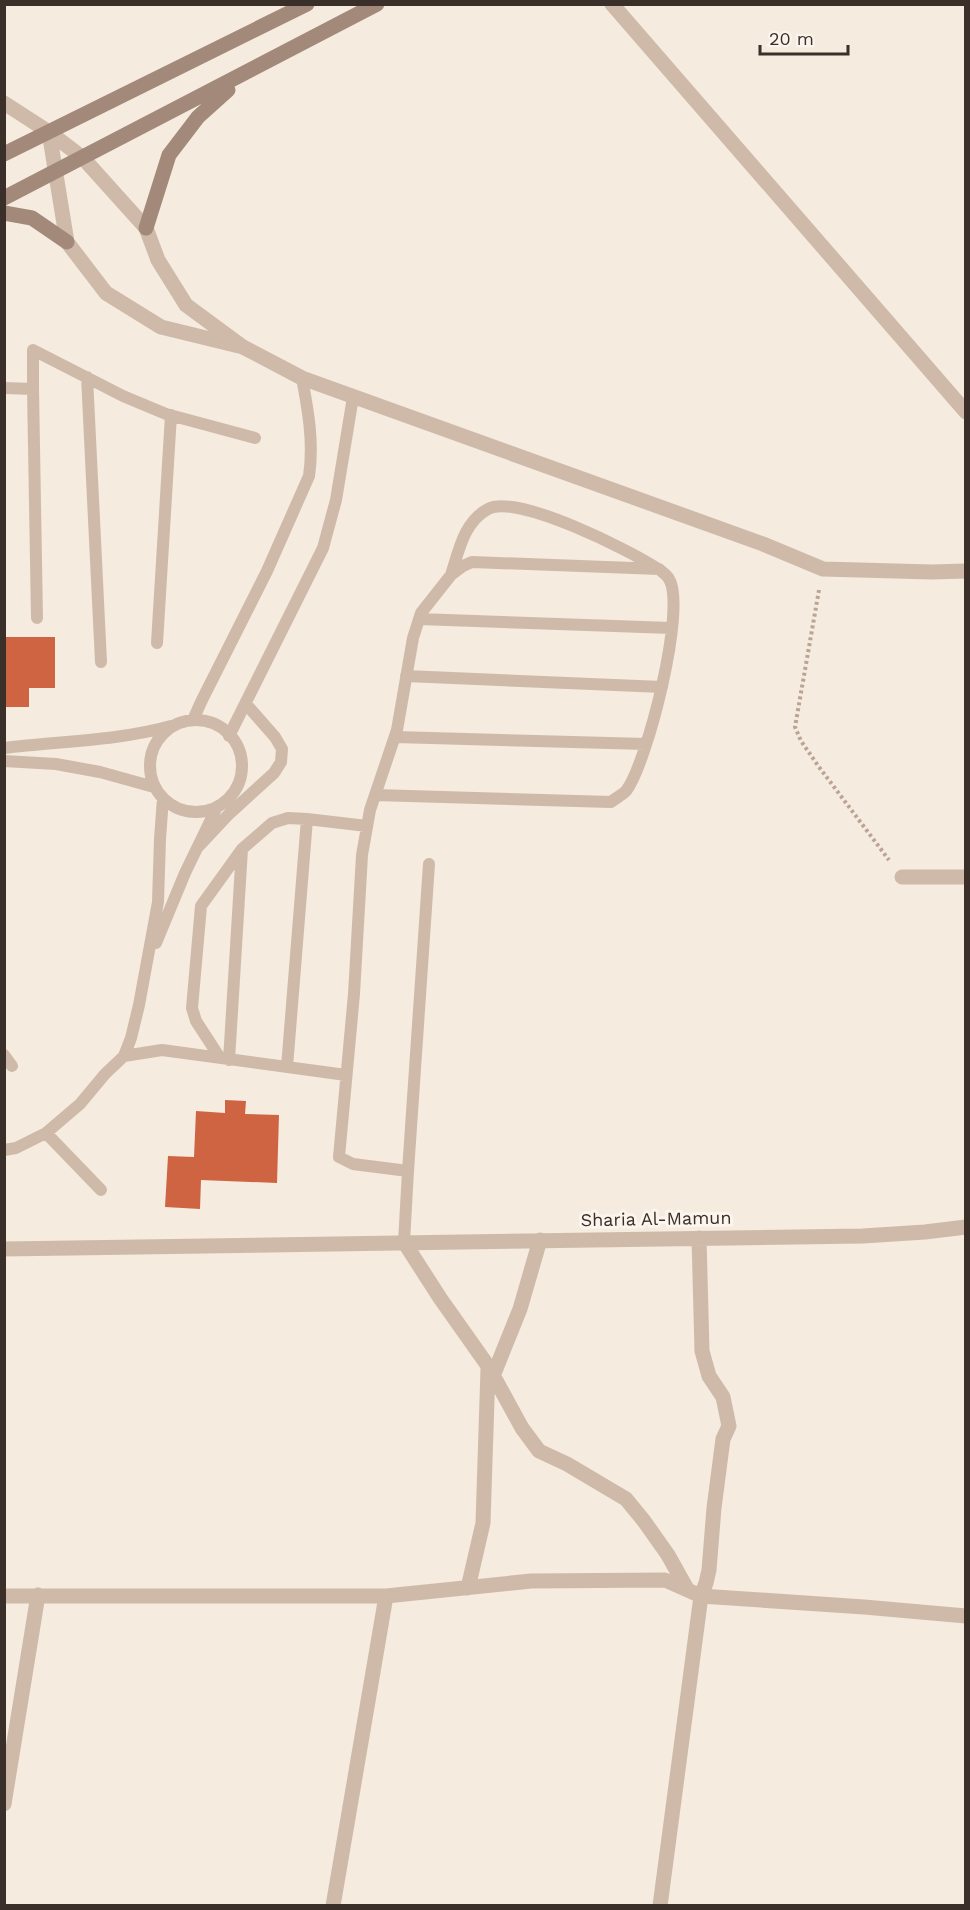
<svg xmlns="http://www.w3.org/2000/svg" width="970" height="1910" font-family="'Work Sans',sans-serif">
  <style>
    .building { fill: #cf6443 }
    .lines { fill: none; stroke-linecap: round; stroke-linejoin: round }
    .path { stroke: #bba493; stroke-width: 4; stroke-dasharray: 3 3; stroke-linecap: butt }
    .service { stroke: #cfbaaa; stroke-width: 12 }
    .minor { stroke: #cfbaaa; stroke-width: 15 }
    .secondary { stroke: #a3897a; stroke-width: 15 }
    .labels { text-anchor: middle; stroke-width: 6; stroke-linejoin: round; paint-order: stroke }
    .street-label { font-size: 18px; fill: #3b2f2a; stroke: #fcf5ed }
  </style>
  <rect width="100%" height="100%" fill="#f5ebdf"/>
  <path class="building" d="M4,637H55V688H29V707H4Z
    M225,1100L246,1101L245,1114L279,1115L277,1183L201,1180L200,1209L165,1207L168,1156L194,1157L196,1111L225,1113Z"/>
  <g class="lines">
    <path class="path" d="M819,590L795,727L801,741L819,767L889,860"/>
    <path class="service" d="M87,377L101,662
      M4,388L33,389V350L123,396L166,414L255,438
      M33,389L37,618
      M451,575C459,550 464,522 488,509C517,493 631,551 658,569
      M419,619L671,628
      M157,643L171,415
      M406,676L662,687
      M193,720L201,702L267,571L309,476C314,443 308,410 302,378
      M150 766a46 46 0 1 1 92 0a46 46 0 1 1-92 0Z
      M229,736L323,548L336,500L353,397
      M395,737L646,744
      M4,748C60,741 117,741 171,726
      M4,761L56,764L100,772L154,787
      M375,795L611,802C616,798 622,795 626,791C647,764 687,607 669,579C667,575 662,572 659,569L472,562L463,566L451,575L421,613L413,638L397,730L370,810L362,855L354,994L339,1157L353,1164L408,1171L404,1242
      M199,846L229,814L274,773L281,762L282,749L275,737L246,704
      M156,943L185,873L217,807
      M4,1055L12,1066
      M124,1056L162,1050L346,1075
      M220,1058L196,1021L192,1008L201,906L242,849L272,823L288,818L307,819L367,826
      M229,1060L242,849
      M287,1067L307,819
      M46,1133L101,1190
      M4,1150L16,1148L46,1133L80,1104L105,1074L124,1056L131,1038L139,1005L158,902L160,839L163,798
      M408,1171L429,864"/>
    <path class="minor" d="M612,4L966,412
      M4,103L49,132
      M243,347L161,327L106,293L67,242L49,132L83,158L146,228L158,260L186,305L243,347L302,378L763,544L823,569L932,572L966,571
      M902,877H966
      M404,1242L440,1298L488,1366L522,1428L539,1451L567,1464L626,1499L644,1521L668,1555L687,1589
      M4,1249L863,1236L925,1232L966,1227
      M493,1376L520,1309L540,1240
      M468,1588L483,1523L488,1369
      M4,1596H386L531,1581L665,1580L701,1596L864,1607L966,1616
      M4,1804L38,1595
      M333,1906L386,1596
      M660,1906L701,1596L706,1583L709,1570L714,1508L723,1439L729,1426L723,1397L709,1376L702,1351L699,1238"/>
    <path class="secondary" d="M4,154L307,4
      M4,198L377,4
      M4,213L32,218L67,242
      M146,228L169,155L198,117L228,90"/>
  </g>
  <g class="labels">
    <g class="street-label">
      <text transform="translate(656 1219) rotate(-1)" y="6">Sharia Al-Mamun</text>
    </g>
  </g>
  <rect width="970" height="1910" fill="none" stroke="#3b2f2a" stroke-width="12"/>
  <path d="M760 45v9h88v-9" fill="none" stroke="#3b2f2a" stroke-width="3"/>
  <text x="769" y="45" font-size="18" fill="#3b2f2a" stroke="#fcf5ed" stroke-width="4.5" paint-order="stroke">20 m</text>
</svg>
